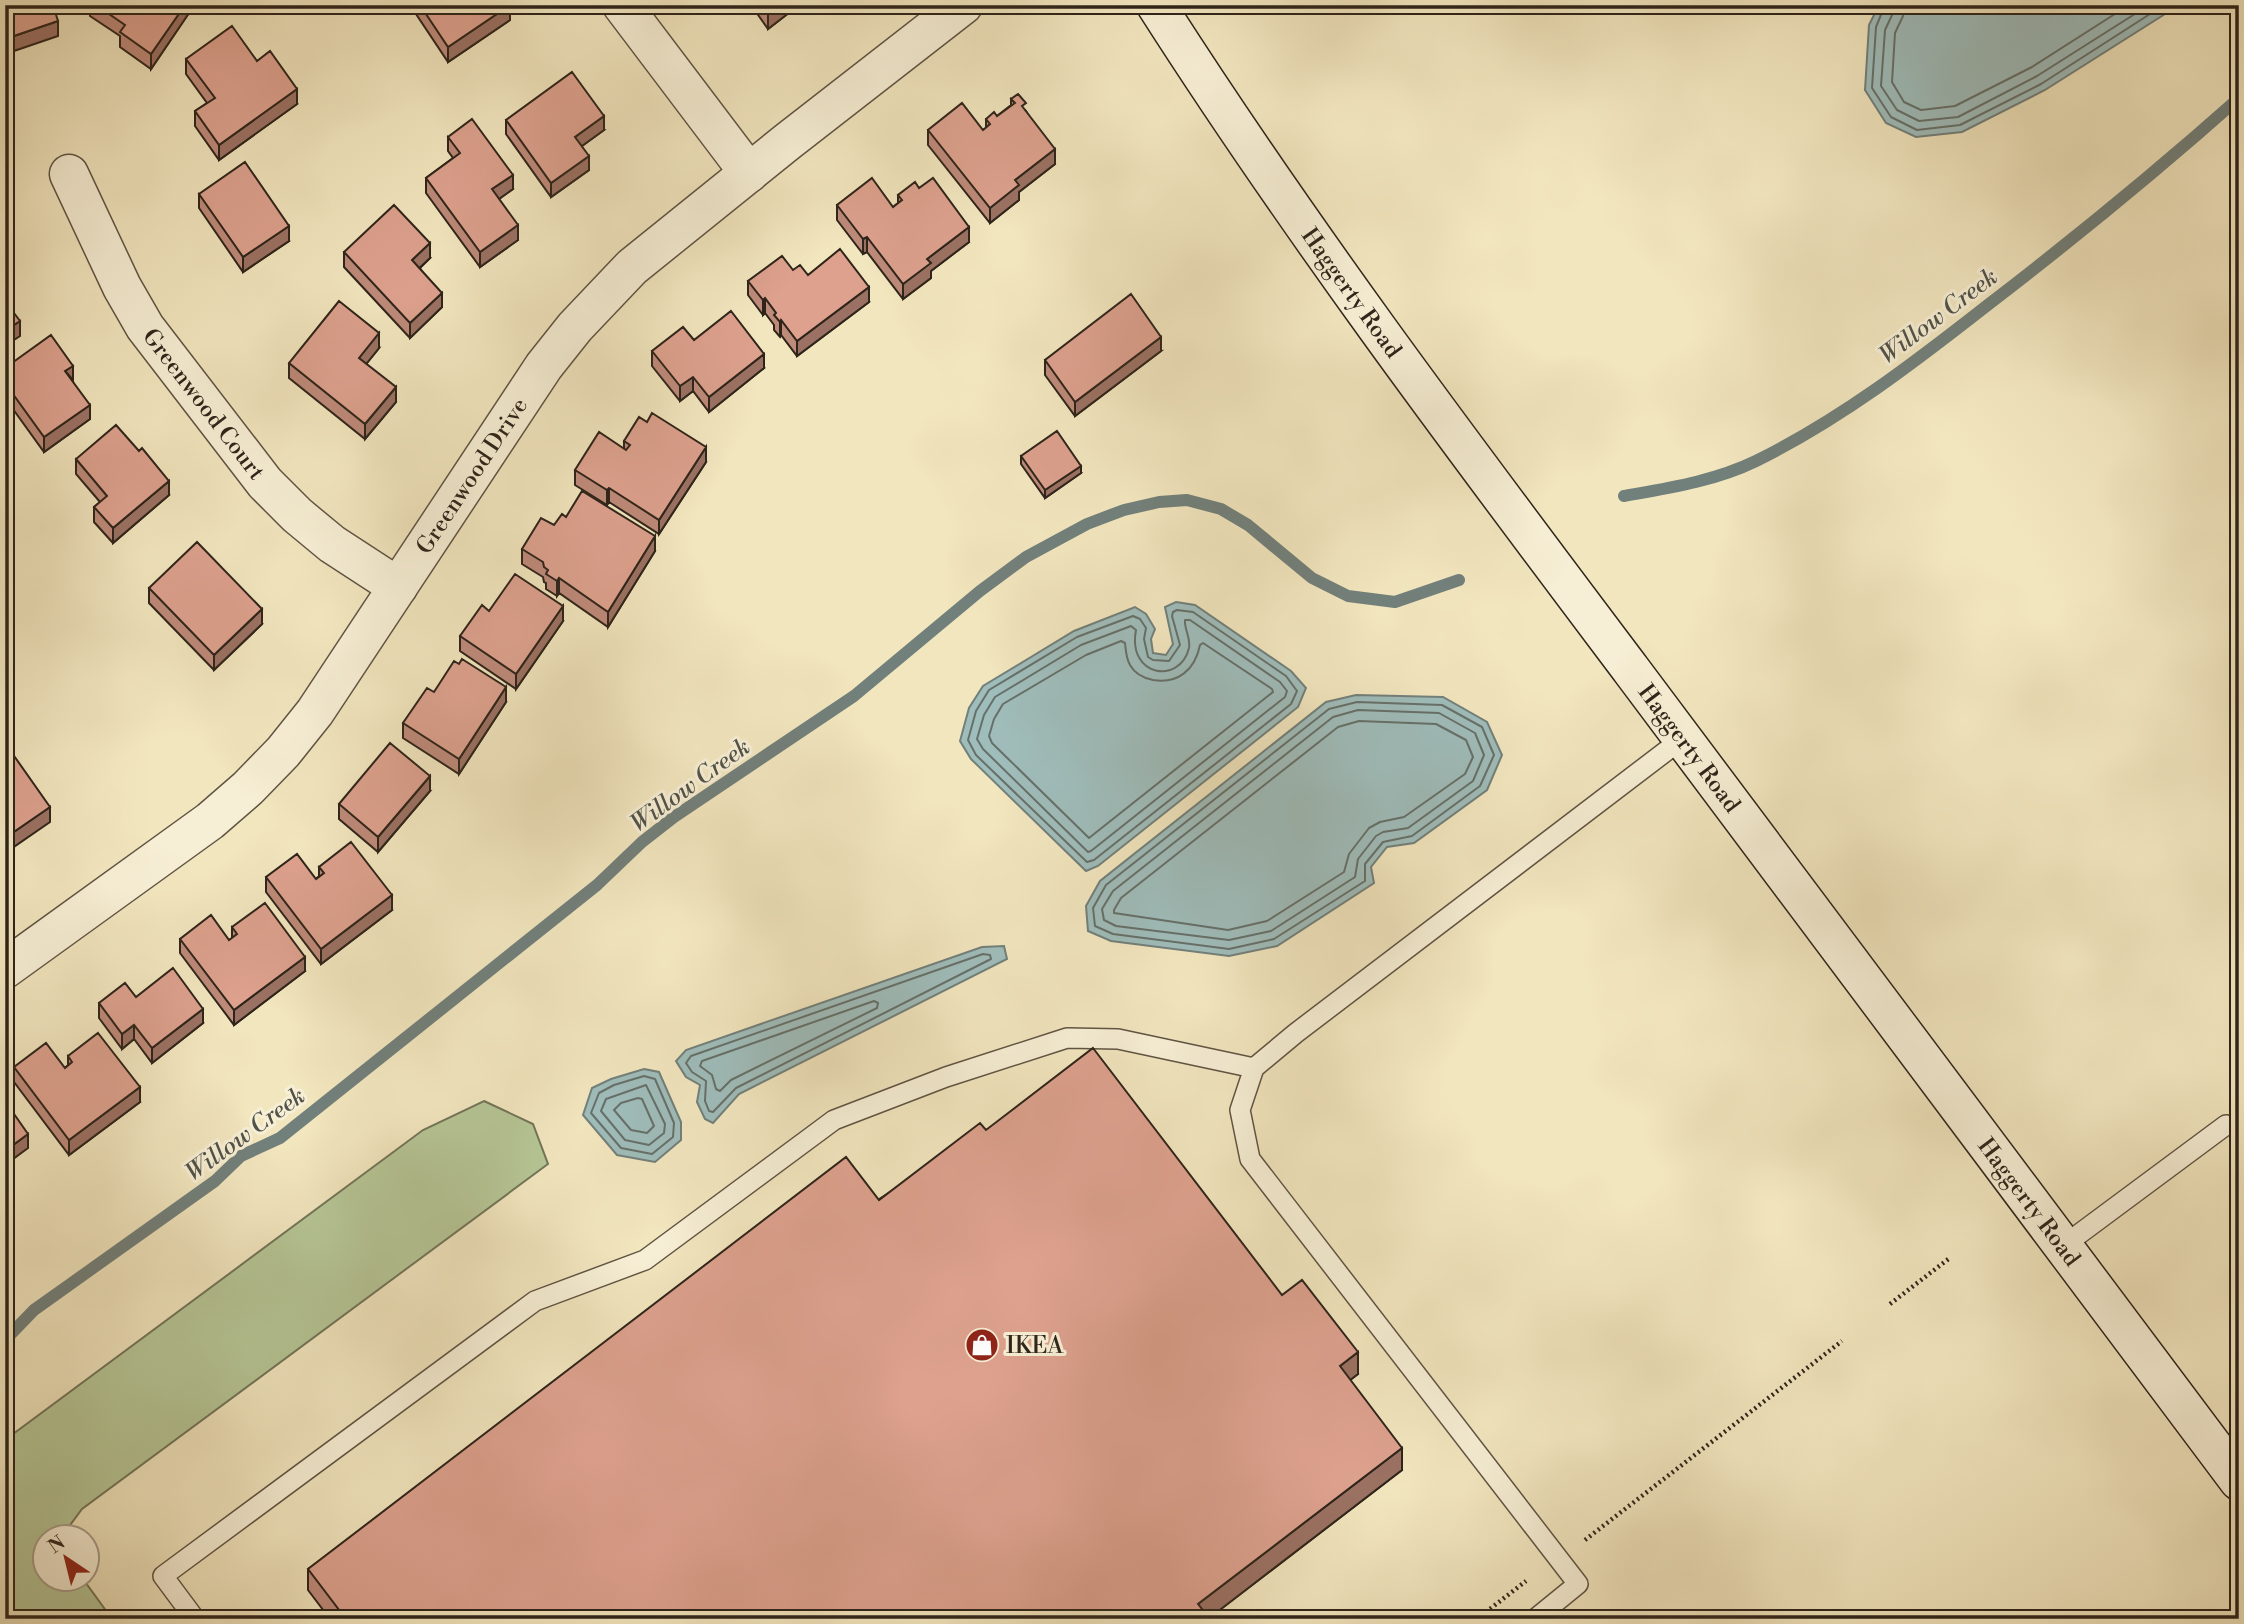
<svg xmlns="http://www.w3.org/2000/svg" width="2244" height="1624" font-family="'Libre Bodoni',serif">
  <style>
    .green { fill: #b6c696; stroke: #727558; stroke-width: 2 }
    .water { fill: #9fbdbb; stroke: #72807b; stroke-width: 2 }
    .lines { fill: none; stroke-linecap: round; stroke-linejoin: round }
    .shore { stroke: #66706a; stroke-width: 2 }
    .stream { stroke: #72807b; stroke-width: 12 }
    .lane-casing { stroke: #5f5443; stroke-width: 22 }
    .street-casing { stroke: #5f5443; stroke-width: 41 }
    .secondary-casing { stroke: #2e241a; stroke-width: 41 }
    .path { stroke: #2e241a; stroke-width: 4.5; stroke-dasharray: 2 3.5; stroke-linecap: butt }
    .lane { stroke: #f7efd5; stroke-width: 19 }
    .street { stroke: #f7efd5; stroke-width: 38 }
    .secondary { stroke: #f7efd5; stroke-width: 38 }
    .wall { fill: #be8a7a; stroke: #2e241a; stroke-width: 2 }
    .shaded-wall { fill: #9b7163; stroke: #2e241a; stroke-width: 2 }
    .building { fill: #dda18e; stroke: #2e241a; stroke-width: 2 }
    .labels { text-anchor: middle; stroke-width: 6; stroke-linejoin: round; paint-order: stroke }
    .street-label { font-size: 23px; fill: #2e241a; stroke: #f7efd5 }
    .poi-label { font-size: 23px; fill: #2e241a; stroke: #f7efd5; text-anchor: start }
    .water-label { font-size: 24px; font-style: italic; fill: #50524a; stroke: #f7efd5 }
  </style>
  <rect width="100%" height="100%" fill="#f2e6bf"/>
  <filter id="stains"><feTurbulence type="fractalNoise" baseFrequency=".00286" numOctaves="4"/><feColorMatrix values="0 0 0 0 .2 0 0 0 0 .09 0 0 0 0 .02 0 0 0 .5 -.17"/></filter>
  <radialGradient id="worn" r=".72"><stop offset=".6" stop-color="#630" stop-opacity="0"/><stop offset="1" stop-color="#630" stop-opacity=".3"/></radialGradient>
  <path class="green" d="M484,1101L533,1124L548,1164L82,1509L62,1536H46V1578L83,1579L112,1619H5V1440L423,1130Z"/>
  <path class="water" d="M1879,5H2175L2165,14L2045,90L1962,132L1916,137L1886,123L1865,90L1869,25Z
    M1176,602L1195,605L1291,671L1306,688L1298,707L1098,866L1086,871L971,759L960,741L969,708L983,686L1074,631L1135,607L1146,614L1155,629L1151,639L1153,653L1166,655L1173,644L1165,607Z
    M1356,695L1443,697L1487,722L1502,755L1487,790L1414,843L1387,847L1371,867L1374,883L1277,946L1229,956L1111,941L1088,931L1086,906L1100,881L1326,702Z
    M1004,946L1007,959L739,1094L713,1123L705,1119L697,1102L700,1085L686,1077L676,1061L686,1050L982,947Z
    M644,1069L659,1072L681,1122V1140L655,1162L617,1155L583,1115L592,1088L611,1079Z"/>
  <g class="lines">
    <path class="shore" d="M1885,5L1876,27L1872,88L1891,117L1917,130L1960,125L2041,84L2164,5
      M1894,5L1893,13L1885,30L1881,86L1897,110L1919,121L1958,117L2037,76L2149,5
      M1904,5L1903,16L1895,33L1892,82L1904,102L1921,110L1955,106L2032,67L2129,5
      M1177,610L1193,612L1286,676L1297,691L1291,704L1094,860L1087,862L976,755L968,740L976,711L989,690L1077,637L1133,616L1140,619L1146,628L1144,639L1148,657L1153,660L1169,661L1180,645L1172,616L1173,612Z
      M1185,620H1190L1280,682L1287,691L1285,697L1091,851L1088,852L983,749L977,739L984,715L995,697L1081,645L1131,626L1136,630C1127,677 1180,685 1189,648C1191,638 1184,629 1185,620Z
      M1121,641L1125,643C1126,651 1126,658 1130,665C1135,674 1143,678 1153,680C1178,684 1195,670 1200,645L1203,643L1272,689L1273,692L1089,838L992,743L989,736L994,719L1003,704L1086,655Z
      M1357,702L1442,705L1482,727L1494,755L1480,786L1412,836L1383,842L1365,864V881L1274,939L1229,949L1113,934L1095,926L1093,908L1106,885L1329,709Z
      M1358,710L1439,713L1475,733L1484,755L1473,781L1408,828L1383,832L1376,836L1358,859L1355,877L1271,931L1229,940L1116,926L1104,920L1102,909L1113,891L1333,717Z
      M1359,721L1436,724L1466,740L1473,757L1465,774L1404,817L1380,822L1369,828L1349,854L1344,872L1267,921L1228,930L1114,913V910L1121,898L1338,727Z
      M983,954L990,955L991,959L736,1088L713,1112L709,1111L705,1101L706,1081L692,1072L686,1063L691,1056Z
      M874,1001L878,1003L877,1008L731,1080L720,1091L716,1089L712,1075L700,1066L702,1061Z
      M644,1076L655,1079L674,1123L673,1137L652,1154L621,1148L591,1113L599,1093L614,1085Z
      M646,1085L665,1124L664,1133L649,1145L625,1140L601,1111L606,1099Z
      M638,1098L642,1099L654,1126L647,1133L631,1130L614,1110L621,1103Z"/>
    <path class="stream" d="M1624,496C1669,488 1715,481 1756,461C1841,419 1915,362 1989,304C2075,238 2158,170 2239,98
      M5,1340L34,1310L215,1181L241,1156L280,1138L597,885L642,842L674,817L854,696L980,591L1026,557L1087,524L1124,510L1159,502L1187,500L1221,509L1248,525L1312,578L1348,596L1395,602L1459,580"/>
    <defs>
      <path id="lane" d="M2063,1246L2226,1125
        M195,1619L163,1576L535,1301L645,1260L834,1120L946,1077L1067,1038L1118,1039L1254,1068
        M1535,1619L1578,1584L1250,1159L1240,1110L1254,1068L1296,1033L1682,739"/>
      <g id="street">
        <path d="M622,5L749,173"/>
        <path id="s1" d="M69,174L122,287L145,327L265,483L297,515L332,544L398,587"/>
        <path id="s2" d="M5,969L210,821L248,788L283,752L315,712L544,366L575,327L632,267L787,142L963,5"/>
      </g>
      <g id="secondary">
        <path id="s3" d="M1156,5C1303,235 1468,453 1632,671C1834,941 2036,1211 2239,1481"/>
      </g>
    </defs>
    <use href="#lane" class="lane-casing"/>
    <use href="#street" class="street-casing"/>
    <use href="#secondary" class="secondary-casing"/>
    <path class="path" d="M1890,1304L1951,1257
      M1585,1540L1842,1341
      M1477,1619L1526,1581"/>
    <use href="#lane" class="lane"/>
    <use href="#street" class="street"/>
    <use href="#secondary" class="secondary"/>
  </g>
  <path class="wall" d="M90,5H189V13L151,69L120,47V36L90,16Z
    M410,5H510V20L448,62Z
    M751,5H799L768,29Z
    M186,59L297,104L219,160L195,126V111L207,103L186,74Z
    M1011,99L1026,111L1055,164L1019,192V200L990,223L928,145V130H983L986,128V119L997,116L1011,105Z
    M506,120L604,130L582,146L589,170L551,197L506,134Z
    M448,137L513,189L499,199L518,240L480,267L426,193V178L453,158L448,151Z
    M919,188L969,242L931,271V278L903,299L867,252L863,254L837,220V205L893,207L898,203V195Z
    M199,194L289,241L243,272L199,208Z
    M344,252L430,258L420,268L442,307L410,338L344,267Z
    M793,270L808,275L869,302L797,356L781,335L780,337L774,330V325L765,313L763,315L748,295V281Z
    M694,340L764,368L709,412L693,391L680,401L652,366V351Z
    M379,348L366,364L396,402L365,439L289,378V363Z
    M1161,351L1075,416L1045,375V360Z
    M5,368L72,380L90,419L44,452L5,398Z
    M624,441L706,462L659,534L609,502L607,505L575,485V470L624,449Z
    M1021,456L1081,473L1045,498L1021,464Z
    M76,459L169,495L113,543L94,522V507L100,502L76,474Z
    M566,517L655,551L608,627L559,593L557,596L546,589V583L544,582L543,577L522,564V549Z
    M149,588L262,624L214,670L149,603Z
    M489,611L563,621L516,689L460,651V636Z
    M434,692L506,702L459,774L403,738V723Z
    M430,791L378,852L339,819V804Z
    M319,867L392,910L321,964L266,892V877L316,879L319,876Z
    M232,927L305,971L234,1025L180,953V939L229,940L232,938Z
    M136,997L203,1023L152,1063L134,1039L122,1049L99,1018V1003Z
    M68,1056L140,1102L69,1155L14,1082V1067L65,1068L68,1065Z
    M986,1130L1282,1295L1358,1374L1350,1380L1402,1470L1209,1618L1210,1619H330L308,1590V1569Z"/>
  <path class="shaded-wall" d="M185,5H189V13L151,69V54Z
    M510,5V20L448,62V47Z
    M780,5H799L768,29V14Z
    M58,21V36L5,54V39Z
    M297,89V104L219,160V145Z
    M604,116V130L575,151V137Z
    M1055,149V164L1019,192V200L990,223V208L1015,180Z
    M589,156V170L551,197V183Z
    M513,175V189L492,204V189Z
    M518,225V240L480,267V252Z
    M289,226V241L243,272V257Z
    M969,227V242L931,271V278L903,299V284L927,259Z
    M867,237V252L863,254V239Z
    M430,243V258L412,275V260Z
    M869,287V302L797,356V341Z
    M442,293V307L410,338V323Z
    M765,298V313L763,315V300Z
    M781,320V335L780,337V322Z
    M20,321V336L5,346V331Z
    M379,333V348L359,373V358Z
    M1161,337V351L1075,416V402Z
    M764,354V368L709,412V397Z
    M73,366V380L65,371Z
    M693,377V391L680,401V386Z
    M396,387V402L365,439V424Z
    M90,405V419L44,452V437Z
    M706,447V462L659,534V520Z
    M1081,466V473L1045,498V490Z
    M169,481V495L113,543V528Z
    M609,488V502L607,505V490Z
    M655,536V551L608,627V612Z
    M559,578V593L557,596V581Z
    M563,606V621L516,689V674Z
    M262,609V624L214,670V655Z
    M506,687V702L459,774V759Z
    M7,702V716L5,718V703Z
    M430,776V791L378,852V837Z
    M50,807V822L5,853V838Z
    M392,895V910L321,964V949Z
    M305,957V971L234,1025V1010Z
    M203,1009V1023L152,1063V1048Z
    M134,1025V1039L122,1049V1034Z
    M140,1087V1102L69,1155V1140Z
    M28,1134V1148L5,1165V1151Z
    M1358,1352V1374L1340,1388V1366Z
    M1402,1448V1470L1208,1619L1198,1604Z"/>
  <path class="building" d="M5,5H53L58,21L5,39Z
    M96,5H185L151,54L120,32L125,25Z
    M420,5H510L448,47Z
    M762,5H780L768,14Z
    M232,26L257,61L270,51L297,89L219,145L195,111L215,98L186,59Z
    M572,72L604,116L575,137L589,156L551,183L506,120Z
    M1018,94L1026,103L1022,106L1055,149L1015,180L1019,185L990,208L928,130L962,103L983,130L990,124L986,119L994,112L997,116L1015,103L1011,99Z
    M472,119L513,175L492,189L518,225L480,252L426,178L460,153L448,137Z
    M245,162L289,226L243,257L199,194Z
    M872,178L893,207L902,200L898,195L915,182L919,188L933,178L969,227L927,259L931,263L903,284L867,237L863,239L837,205Z
    M394,205L430,243L412,260L442,293L410,323L344,252Z
    M840,249L869,287L797,341L781,320L780,322L774,315L776,313L765,298L763,300L748,281L782,256L793,270L800,265L808,275Z
    M1131,294L1161,337L1075,402L1045,360Z
    M5,301L20,321L5,331Z
    M339,301L379,333L359,358L396,387L365,424L289,363Z
    M731,311L764,354L709,397L693,377L680,386L652,351L683,327L694,340Z
    M51,335L73,366L65,371L90,405L44,437L5,383V368Z
    M652,413L706,447L659,520L609,488L607,490L575,470L599,432L626,450L630,445L624,441L639,417L647,422Z
    M116,425L139,451L142,448L169,481L113,528L94,507L107,496L76,459Z
    M1057,431L1081,466L1045,490L1021,456Z
    M582,491L655,536L608,612L559,578L557,581L546,574L548,570L544,567L543,562L522,549L541,518L554,525L562,514L566,517Z
    M197,542L262,609L214,655L149,588Z
    M515,574L563,606L516,674L460,636L482,605L489,611Z
    M462,659L506,687L459,759L403,723L427,688L434,692L454,661L459,664Z
    M5,743L50,807L5,838Z
    M390,743L430,776L378,837L339,804Z
    M351,842L392,895L321,949L266,877L297,854L316,879L324,873L319,867Z
    M265,903L305,957L234,1010L180,939L211,915L229,940L237,934L232,927Z
    M173,968L203,1009L152,1048L134,1025L122,1034L99,1003L125,983L136,997Z
    M98,1033L140,1087L69,1140L14,1067L46,1043L65,1068L72,1062L68,1056Z
    M1093,1048L1282,1295L1302,1280L1358,1352L1340,1366L1402,1448L1198,1604L1210,1619H346L308,1569L846,1157L879,1200L980,1123L986,1130Z
    M5,1101L28,1134L5,1151Z"/>
  <defs>
    <symbol id="shop-disc" viewBox="-11 -11 22 22"><circle r="9.5" fill="#8f2418" stroke="#f7efd5"/><path d="M-5-2.5h2.3a2.7 3.5 0 0 1 5.4 0H5L5.5 6h-11ZM-1.5-2.5h3a1.5 2.3 0 0 0-3 0Z" fill="#fff"/></symbol>
  </defs>
  <g fill-rule="evenodd">
    <use href="#shop-disc" x="963" y="1326" width="38" height="38"/>
  </g>
  <g class="labels">
    <g class="street-label">
      <text dy="8" stroke="none"><textPath href="#s3" startOffset="348">Haggerty Road</textPath></text>
      <text dy="8" stroke="none"><textPath href="#s1" startOffset="268">Greenwood Court</textPath></text>
      <text dy="8" stroke="none"><textPath href="#s2" startOffset="688">Greenwood Drive</textPath></text>
      <text dy="8" stroke="none"><textPath href="#s3" startOffset="915">Haggerty Road</textPath></text>
      <text dy="8" stroke="none"><textPath href="#s3" startOffset="1482">Haggerty Road</textPath></text>
    </g>
    <g class="poi-label">
      <text x="1006" y="1353">IKEA</text>
    </g>
    <g class="water-label">
      <text transform="translate(1938 316) rotate(-37)" y="8">Willow Creek</text>
      <text transform="translate(690 785) rotate(-36)" y="8">Willow Creek</text>
      <text transform="translate(245 1134) rotate(-36)" y="8">Willow Creek</text>
    </g>
  </g>
  <rect width="2244" height="1624" fill="none" stroke="#f2e6bf" stroke-width="28"/>
  <rect x="7" y="7" width="2230" height="1610" fill="none" stroke="#2e241a" stroke-width="3.5"/>
  <rect x="14" y="14" width="2216" height="1596" fill="none" stroke="#2e241a" stroke-width="2"/>
  <g transform="translate(66 1558) rotate(325)"><circle r="33" fill="#f7efd5" stroke="#a79e8a" stroke-width="2"/>
  <path d="M0-5L12 26L0 18L-12 26Z" fill="#8f2418"/>
  <text y="-10" font-size="19" font-weight="bold" text-anchor="middle" fill="#2e241a">N</text>
  </g>
  <rect width="100%" height="100%" filter="url(#stains)"/>
  <rect width="100%" height="100%" fill="url(#worn)"/>
</svg>
